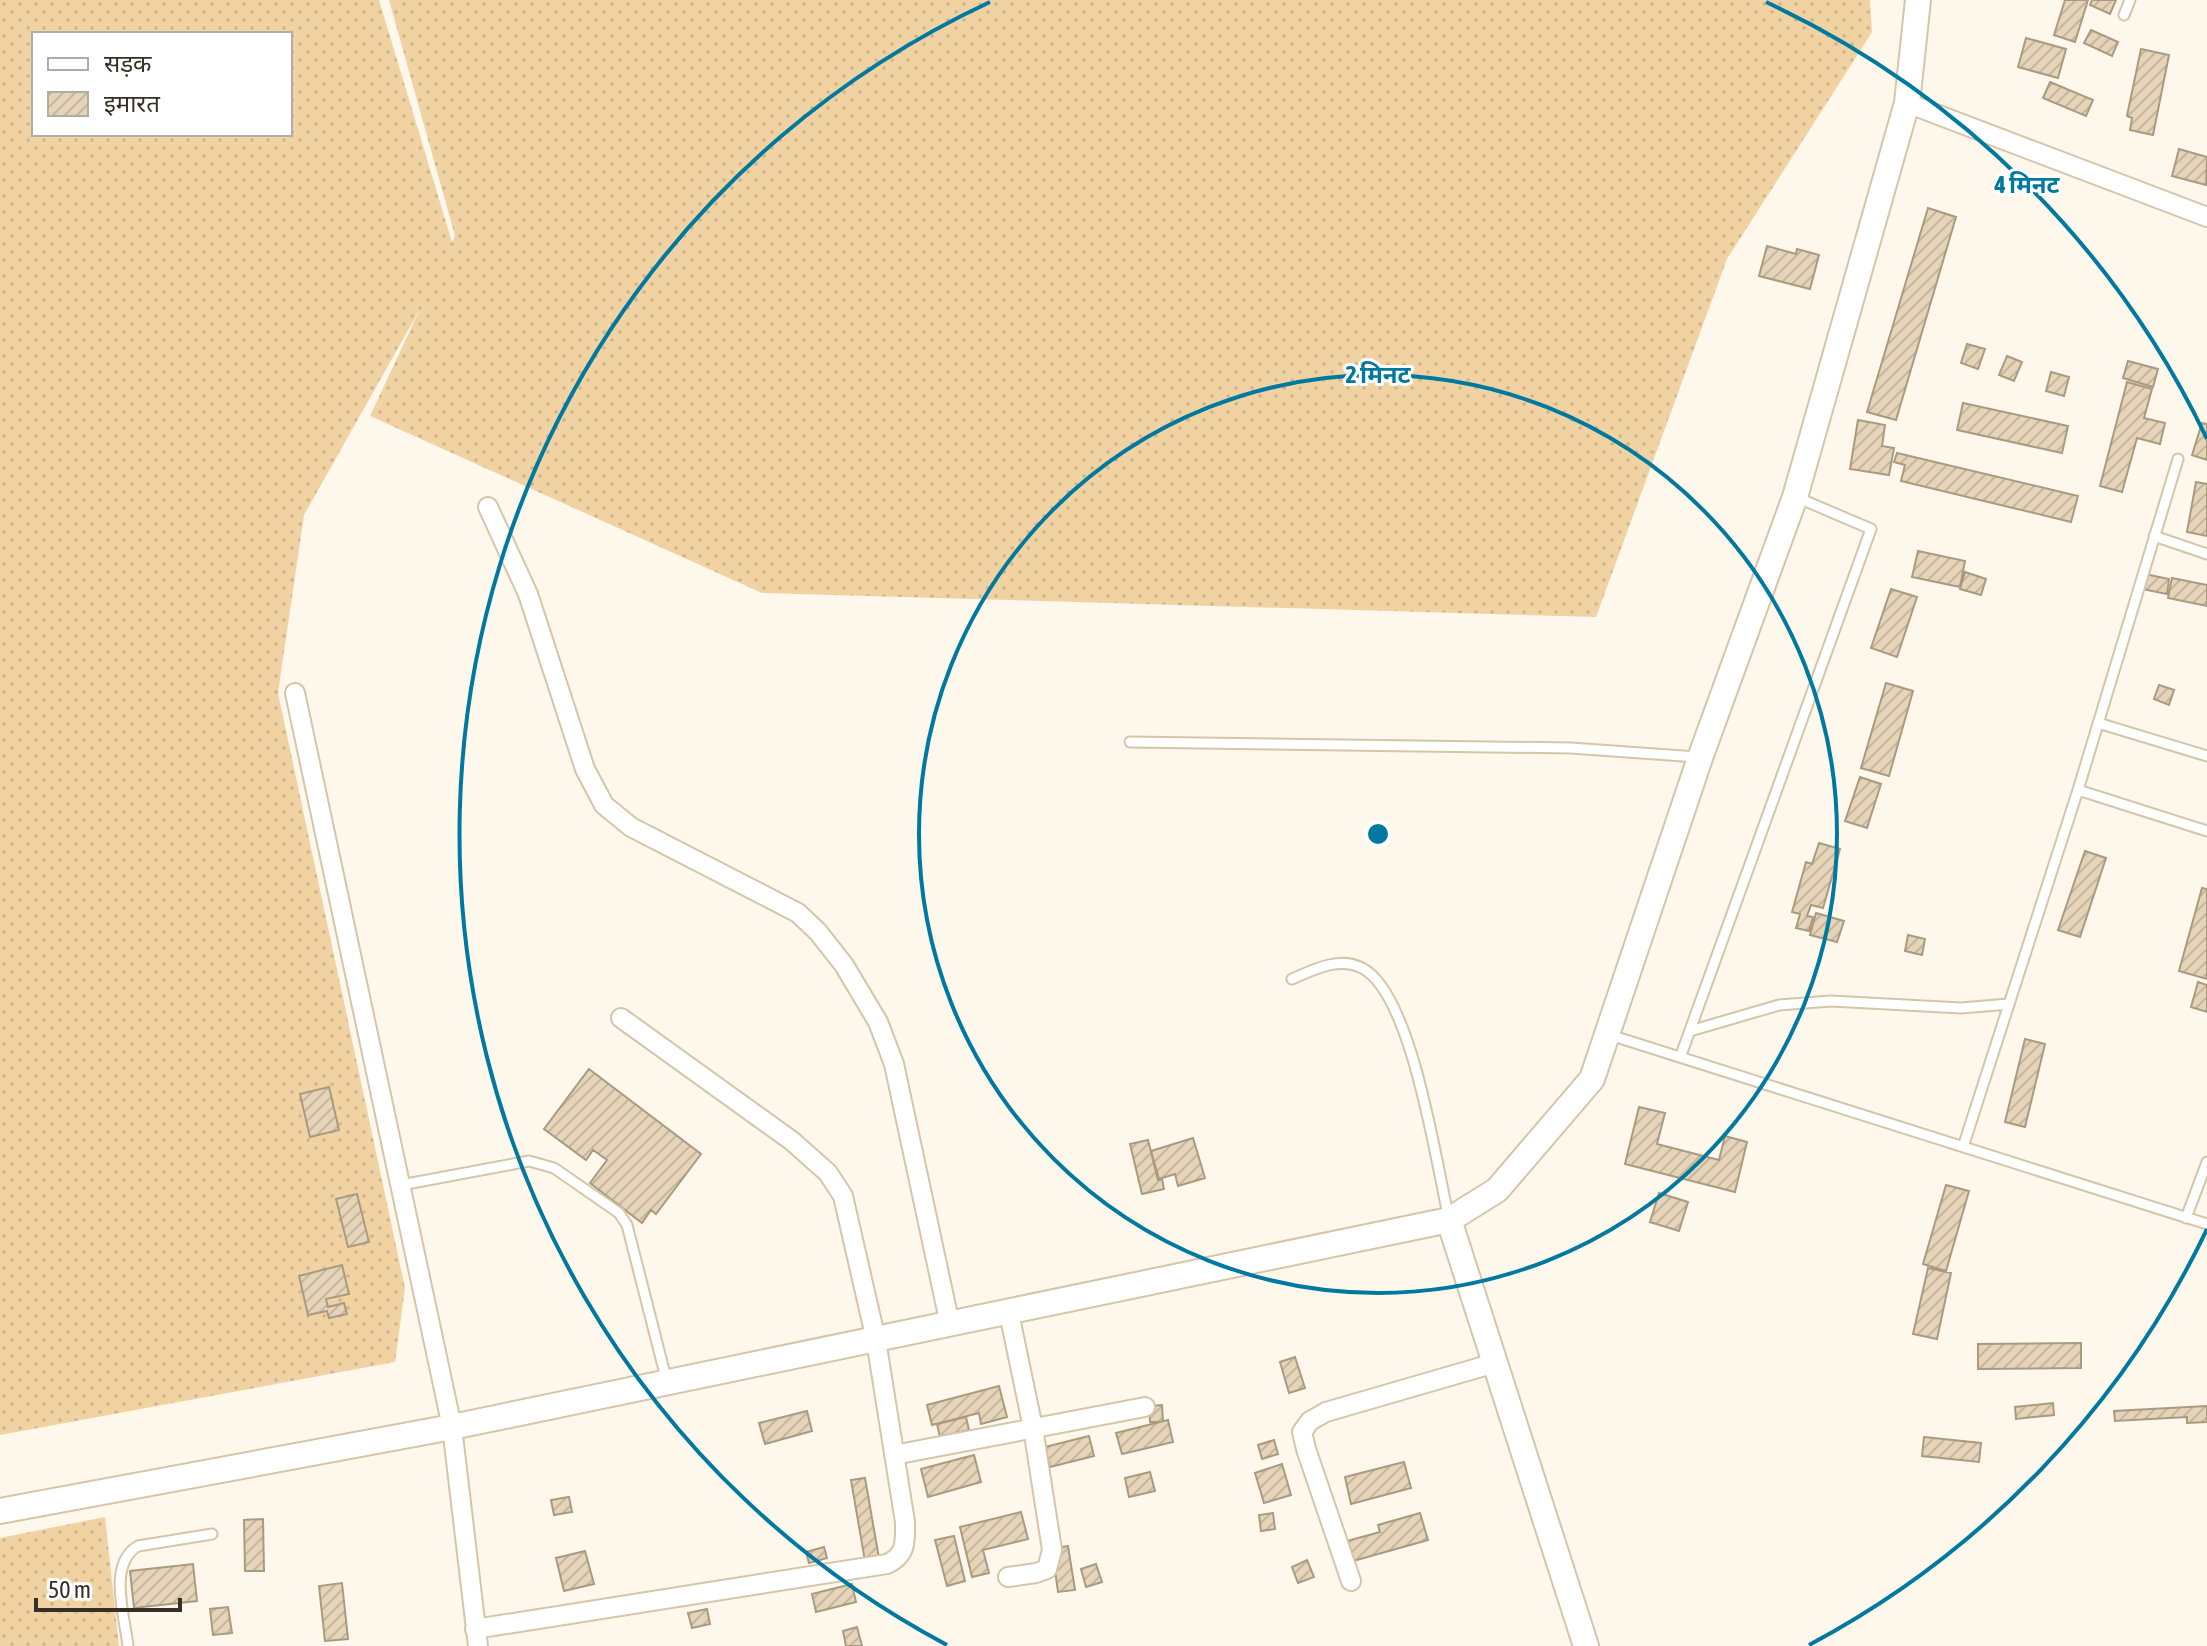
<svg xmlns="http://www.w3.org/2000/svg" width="2207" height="1646" font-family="'Asap Condensed','Noto Sans Devanagari',sans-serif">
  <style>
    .grass { fill: url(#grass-dots); fill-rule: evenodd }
    .building { fill: url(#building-hatch); stroke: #aa9a80; stroke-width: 2 }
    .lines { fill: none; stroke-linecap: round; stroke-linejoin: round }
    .lane-casing { stroke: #d5c5a9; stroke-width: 13 }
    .street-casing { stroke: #d5c5a9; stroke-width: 22 }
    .secondary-casing { stroke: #d5c5a9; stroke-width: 28 }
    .lane { stroke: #fff; stroke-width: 9 }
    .street { stroke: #fff; stroke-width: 18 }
    .secondary { stroke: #fff; stroke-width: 24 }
    .ring { fill: none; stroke: #0079a0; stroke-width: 4 }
    .centre { fill: #0079a0; stroke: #fff; stroke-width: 4 }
    .ring-label { font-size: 24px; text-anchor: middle; font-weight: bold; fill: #0079a0; stroke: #fff; stroke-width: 6; stroke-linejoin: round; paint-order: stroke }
  </style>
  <defs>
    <pattern id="grass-dots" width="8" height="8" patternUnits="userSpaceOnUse" patternTransform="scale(2)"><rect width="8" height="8" fill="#f1d3a3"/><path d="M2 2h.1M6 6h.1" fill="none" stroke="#cfb58c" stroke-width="1.8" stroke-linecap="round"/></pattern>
    <pattern id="building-hatch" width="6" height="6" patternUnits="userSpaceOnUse" patternTransform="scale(2)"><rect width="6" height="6" fill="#e5d4b8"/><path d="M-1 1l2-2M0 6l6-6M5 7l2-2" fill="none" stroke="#c5b69e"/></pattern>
  </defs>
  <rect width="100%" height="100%" fill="#fef7ec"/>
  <path class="grass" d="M0,0H379L452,242L455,236L389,0H1870L1872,32L1727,259L1596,617L762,593L370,416L420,309L304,515L278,693L405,1288L395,1362L0,1435ZM34,34H290V134H34Z
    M105,1517L119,1646H0V1538Z"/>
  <path class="building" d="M2065,0H2088L2075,42L2054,35Z
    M2092,0H2116L2110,14L2090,5Z
    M2091,30L2118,42L2112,56L2084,43Z
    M2026,38L2066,49L2058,78L2018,67Z
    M2141,49L2169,55L2153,135L2130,130L2132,118L2127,116Z
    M2050,82L2093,100L2086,116L2043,98Z
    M2179,149L2207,157L2206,185L2172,176Z
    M1928,208L1956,217L1896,420L1867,412Z
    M1767,246L1796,254L1797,249L1819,255L1810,289L1759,276Z
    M1967,344L1985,349L1978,369L1961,363Z
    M2007,356L2022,362L2014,381L1999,375Z
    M2128,361L2158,369L2153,387L2123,378Z
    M2051,372L2069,377L2064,396L2046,391Z
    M2127,382L2152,389L2144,418L2165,423L2160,444L2137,438L2122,492L2100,486Z
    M1963,403L2068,426L2062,453L1957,430Z
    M1858,420L1885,425L1882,446L1894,448L1889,475L1850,469Z
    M2202,423L2207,424V460L2192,455Z
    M1897,453L2078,496L2071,522L1901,481L1905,465L1894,462Z
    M2196,482L2207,484V536L2187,532Z
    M1918,551L1965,561L1960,587L1912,577Z
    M1965,572L1986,579L1981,595L1960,589Z
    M2145,574L2169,579L2167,594L2142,589Z
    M2172,578L2207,585V606L2168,598Z
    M1891,589L1917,597L1897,657L1871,648Z
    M1886,683L1913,691L1889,776L1861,768Z
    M2159,685L2174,690L2169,705L2154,699Z
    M1860,777L1881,784L1867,828L1845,821Z
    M1819,843L1840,849L1823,908L1811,905L1807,916L1813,917L1809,931L1796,928L1800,914L1792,912L1806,862L1812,864Z
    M2085,851L2106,858L2080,937L2058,930Z
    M2202,888L2207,889V979L2179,971Z
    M1816,913L1844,921L1837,942L1810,935Z
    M1908,935L1925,939L1922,955L1905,951Z
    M2198,982L2207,985V1012L2191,1007Z
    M2025,1039L2045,1044L2025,1127L2005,1122Z
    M589,1069L701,1154L656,1214L651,1210L642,1223L590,1183L607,1160L593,1150L586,1160L544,1129Z
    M329,1087L339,1130L310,1137L300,1094Z
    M1639,1107L1665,1113L1657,1144L1719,1160L1725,1136L1747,1142L1735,1192L1625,1164Z
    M1193,1138L1205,1178L1178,1186L1175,1174L1159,1179L1151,1151Z
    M1148,1140L1158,1180L1162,1179L1164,1189L1142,1194L1130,1144Z
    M1946,1185L1969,1191L1946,1271L1923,1264Z
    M1659,1193L1688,1202L1679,1231L1650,1222Z
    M357,1194L369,1242L348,1247L336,1199Z
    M342,1265L349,1294L326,1299L328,1307L344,1303L347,1314L329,1318L327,1311L308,1315L299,1276Z
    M1928,1268L1951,1273L1937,1339L1913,1334Z
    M2081,1343V1368L1978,1369V1344Z
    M1295,1357L1305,1388L1289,1393L1280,1362Z
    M999,1386L1007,1417L981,1424L979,1413L932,1425L927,1405Z
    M2053,1403L2054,1415L2016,1419L2015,1407Z
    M1162,1405L1163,1422H1150L1149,1406Z
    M2207,1406V1422L2187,1423V1417L2115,1421L2114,1411Z
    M807,1411L812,1431L765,1444L759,1423Z
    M966,1417L969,1430L940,1437L937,1424Z
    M1168,1420L1173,1442L1122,1454L1116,1433Z
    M1089,1436L1094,1456L1050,1467L1045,1447Z
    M1924,1437L1981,1443L1979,1462L1922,1456Z
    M1274,1440L1278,1454L1262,1459L1258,1445Z
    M974,1455L981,1482L928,1497L921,1469Z
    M1404,1462L1411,1488L1351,1504L1345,1477Z
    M1282,1464L1291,1495L1264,1503L1255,1473Z
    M1150,1472L1155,1491L1129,1497L1125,1478Z
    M865,1478L880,1564L866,1567L851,1480Z
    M569,1497L572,1512L554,1515L551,1500Z
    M1021,1512L1028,1539L983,1550L989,1573L972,1577L960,1527Z
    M1273,1513L1275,1529L1261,1531L1259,1515Z
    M1420,1513L1428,1540L1346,1563L1340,1543L1380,1532L1378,1525Z
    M263,1519L264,1571H245L244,1520Z
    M954,1536L965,1581L947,1586L935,1540Z
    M1068,1546L1075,1590L1058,1592L1052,1549Z
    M824,1547L827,1558L809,1563L806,1552Z
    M585,1551L594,1584L564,1591L556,1558Z
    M1307,1560L1314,1577L1298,1583L1292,1567Z
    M193,1564L197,1601L134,1608L130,1571Z
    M1096,1564L1102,1582L1086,1587L1081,1569Z
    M342,1583L348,1639L325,1641L319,1586Z
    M852,1584L856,1602L816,1612L812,1594Z
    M228,1607L232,1633L213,1635L210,1609Z
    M707,1609L710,1624L692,1628L688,1613Z
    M857,1627L862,1646H846L843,1631Z"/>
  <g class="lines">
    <defs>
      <path id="lane" d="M2124,15L2130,0
        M2154,536L2207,554
        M2098,723L2207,756
        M1130,742L1571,748L1697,757
        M2078,790L2178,459
        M1292,979C1313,970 1339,956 1362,968C1412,993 1436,1163 1449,1219
        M1690,1031L1779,1005L1831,1001L1961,1008L2009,1004
        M1610,1035L2207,1224
        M1681,1055L1871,529L1796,497
        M1963,1147L2078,790L2207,831
        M401,1185L529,1161L554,1168L619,1213L627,1225L667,1382
        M2186,1218L2207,1162
        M128,1646C125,1617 107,1564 138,1546L212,1534"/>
      <path id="street" d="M1907,103L2207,217
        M488,507L528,594L585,769L604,805L631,827L798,913L818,932L844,965L878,1022L894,1064L950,1325
        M295,693L452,1427L478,1646
        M894,1455L1145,1407
        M1008,1577L1036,1573L1047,1569L1052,1550L1033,1428L1009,1313
        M1351,1581L1306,1449L1302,1432L1310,1421L1326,1412L1495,1363
        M475,1629L887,1564C907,1555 905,1541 905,1522L876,1340L843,1196L828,1173L792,1141L621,1018"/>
      <path id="secondary" d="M1449,1220L1586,1646
        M0,1511L452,1427L1449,1220L1497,1190L1592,1079L1700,758L1795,497L1907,103L1918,0"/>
    </defs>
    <use href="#lane" class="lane-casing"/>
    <use href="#street" class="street-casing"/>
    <use href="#secondary" class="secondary-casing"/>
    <use href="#lane" class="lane"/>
    <use href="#street" class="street"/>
    <use href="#secondary" class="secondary"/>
  </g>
  <g class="ring">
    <circle cx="1378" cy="834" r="459"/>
    <path d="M2207 1229A918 918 0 0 1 1809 1645M947 1645A918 918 0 0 1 990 2M1766 2A918 918 0 0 1 2207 439"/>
  </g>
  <circle cx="1378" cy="834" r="12" class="centre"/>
  <g class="ring-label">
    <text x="2027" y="193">4 मिनट</text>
    <text x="1378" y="383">2 मिनट</text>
  </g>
  <rect x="32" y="32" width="260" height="104" fill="#ffffff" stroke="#afaca8" stroke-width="2"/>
  <rect x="48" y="58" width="40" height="12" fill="#ffffff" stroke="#afaca8" stroke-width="2"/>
  <text x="104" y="72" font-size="24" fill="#362f25">सड़क</text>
  <rect x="48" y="92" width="40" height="24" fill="url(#building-hatch)" stroke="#afaca8" stroke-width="2"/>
  <text x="104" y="112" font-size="24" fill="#362f25">इमारत</text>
  <path d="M36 1598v12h144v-12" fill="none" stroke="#362f25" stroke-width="4"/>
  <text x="48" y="1598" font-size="24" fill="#362f25" stroke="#ffffff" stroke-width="6" paint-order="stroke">50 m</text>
</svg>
